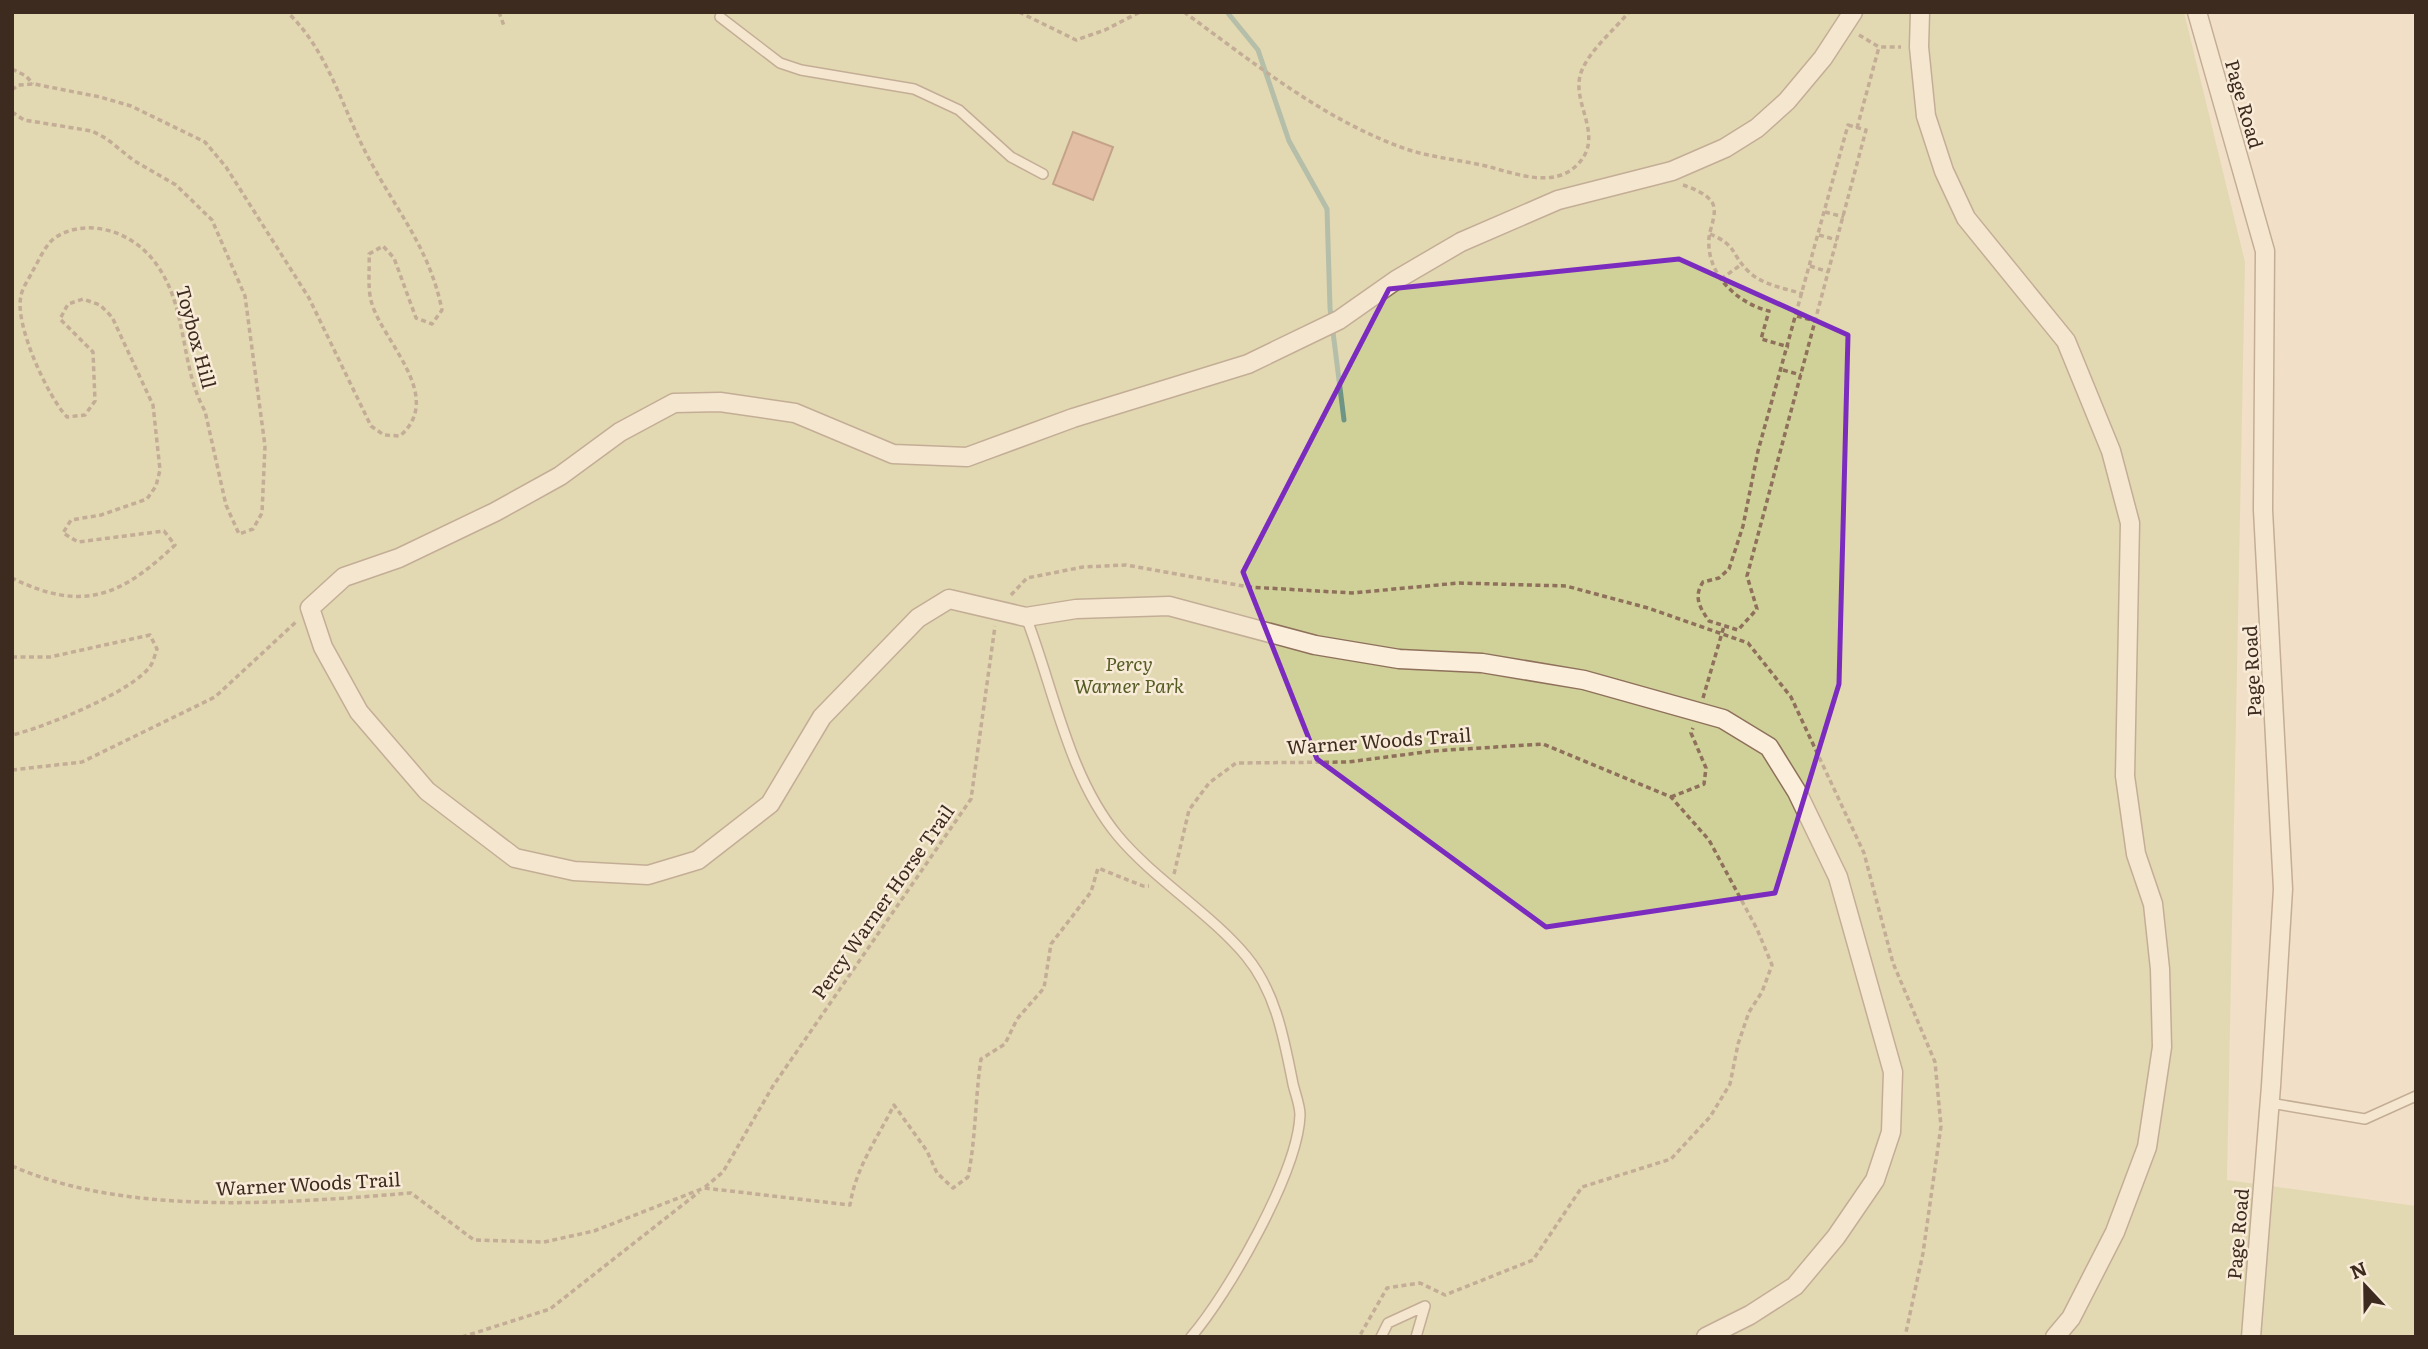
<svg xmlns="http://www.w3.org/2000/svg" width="2428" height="1349" font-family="Literata,serif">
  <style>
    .green { fill: #d0d099 }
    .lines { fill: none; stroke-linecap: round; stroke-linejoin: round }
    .stream { stroke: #6e9486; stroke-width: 5 }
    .building { fill: #d1957b; stroke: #8f563f; stroke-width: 2 }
    .service-casing { stroke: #8e705b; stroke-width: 12 }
    .minor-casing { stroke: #8e705b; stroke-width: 21 }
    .path { stroke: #8e705b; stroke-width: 3.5; stroke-dasharray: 5 3.5; stroke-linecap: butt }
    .service { stroke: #fbeedb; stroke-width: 9 }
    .minor { stroke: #fbeedb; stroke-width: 18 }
    .marked { fill: none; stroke: #7b2cbf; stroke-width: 5; stroke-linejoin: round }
    .labels { text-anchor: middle; stroke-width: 5; stroke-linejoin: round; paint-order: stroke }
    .street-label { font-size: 19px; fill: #3e2b1f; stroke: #f8ebd7 }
    .park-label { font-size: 19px; font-style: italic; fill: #545b24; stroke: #f8ebd7 }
  </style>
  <rect width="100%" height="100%" fill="#f1e0c7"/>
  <path class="green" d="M12,12H2184L2245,262L2227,1180L2416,1206V1337H12Z"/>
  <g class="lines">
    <path class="stream" d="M1227,12L1258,50L1289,141L1327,209L1330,308L1344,420"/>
  </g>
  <path class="building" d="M1073,132L1113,147L1093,200L1053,184Z"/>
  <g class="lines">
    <defs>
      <path id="service" d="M720,17L780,63L801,70L914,89L959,110L1011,157L1043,174
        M1026,617C1054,689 1068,776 1118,836C1153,878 1211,914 1246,956C1276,992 1284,1039 1293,1084C1295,1093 1300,1105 1300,1115C1298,1172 1228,1294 1191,1337
        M2270,1103L2365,1119L2416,1096
        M1381,1337L1388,1323L1425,1306L1416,1337"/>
      <path id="minor" d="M1920,12L1919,47L1926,116L1944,171L1966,218L2066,341L2111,451L2130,523L2125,776L2136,854L2153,904L2160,969L2162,1047L2147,1147L2115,1232L2071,1318L2055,1337
        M2197,12L2265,251L2263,510L2283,889L2271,1086L2251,1337
        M1706,1337L1750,1315L1795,1286L1836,1237L1875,1180L1891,1132L1893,1072L1838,877L1797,792L1769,747L1723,719L1584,680L1482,663L1399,659L1315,645L1169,606L1076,609L1026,617L949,599L918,618L822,717L770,804L698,860L648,875L574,871L515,858L427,791L359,712L323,647L310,608L344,577L399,558L495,512L560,476L620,432L674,403L720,402L795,413L893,454L967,457L1073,418L1248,364L1339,320L1396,280L1461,242L1558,200L1672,171L1725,148L1757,128L1787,101L1823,58L1853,12"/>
    </defs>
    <use href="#service" class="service-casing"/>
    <use href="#minor" class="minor-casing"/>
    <path class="path" d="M499,12L504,26
      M1019,12L1076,40L1105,30L1140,12
      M1184,12C1254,63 1324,120 1406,149C1433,158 1462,160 1490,167C1516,174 1553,188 1576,166C1608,136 1568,102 1582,70C1591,49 1614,30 1629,12
      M1859,35L1879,47H1901
      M12,69L26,76L33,84
      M12,90L18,85L34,84L100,97L131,106L205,142L226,167L309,298L371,426L384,435L400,436C445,397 384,343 372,304C367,289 370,269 369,254L383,246L394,258L416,318L432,324L442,310C430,251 401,217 373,166C344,116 331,53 287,12
      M12,112L24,120L92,131L107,139L133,160L176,185L212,220L245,296L265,446L262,513L253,529L239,534L226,505L205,411C179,365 189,306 154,261C132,232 88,217 56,237C45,244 39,261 32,272C29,279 22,288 21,296C14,324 48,397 67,417L85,415L95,401L93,352L60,319L68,304L83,299L100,305L112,317L153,405L160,470L156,486L147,499L101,515L71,520L63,533L78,542L164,531L175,545C121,596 83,613 12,578
      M1848,125L1866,130L1747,576L1757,609L1738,630L1709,621C1700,608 1693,597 1703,582L1719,578L1729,569L1743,526L1758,451Z
      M1857,128L1879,47
      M1683,185C1692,188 1705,193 1711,201C1719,210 1710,227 1709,238C1706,273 1736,303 1769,311L1761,339L1789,347
      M1825,212L1844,217
      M1710,234C1738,246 1730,253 1748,271C1762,285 1784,288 1803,294
      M1819,235L1837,240
      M1810,266L1829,272
      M1721,279L1742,264
      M1797,316L1815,321
      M1783,370L1801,375
      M1011,595L1027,578L1083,567L1126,565L1249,587L1352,593L1459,583L1566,586L1648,608L1748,643L1791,697L1864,853L1893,963L1935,1062L1941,1126L1923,1253L1905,1337
      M12,657H50L150,635L157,649C155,654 154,660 151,665C135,691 43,728 12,735
      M1703,698L1724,626
      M12,770L82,762L215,697L297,621
      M1671,797L1704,784L1706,768L1691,733L1693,728
      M1174,874L1189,810L1209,783L1236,763L1348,762L1433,751L1543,744L1671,797L1709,840L1757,929L1772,965L1762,992L1749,1012L1738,1044L1730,1084L1710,1117L1671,1159L1582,1187L1533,1260L1445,1295L1420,1283L1387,1288L1359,1337
      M12,1166C129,1217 286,1203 411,1193L474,1240L544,1242L594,1231L704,1188L850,1205C856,1167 877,1139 894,1105L927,1151L937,1173L953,1188L968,1177C976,1137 975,1099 981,1059L1005,1044L1017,1019L1044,988L1051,944L1091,892L1098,868L1143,886H1149
      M705,1187L723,1172L773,1086L971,799L995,626
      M462,1337L550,1309L699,1192"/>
    <use href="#service" class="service"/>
    <use href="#minor" class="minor"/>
  </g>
  <path d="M0 0H2428V1349H0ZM1679,259L1848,335L1839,684L1775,893L1546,927L1317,759L1243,572L1389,289Z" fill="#f1e0c7" fill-opacity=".55" fill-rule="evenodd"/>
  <path class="marked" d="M1679,259L1848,335L1839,684L1775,893L1546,927L1317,759L1243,572L1389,289Z"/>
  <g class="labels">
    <g class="street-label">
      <text transform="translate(2244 104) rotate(74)" y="7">Page Road</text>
      <text transform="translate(196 337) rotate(75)" y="7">Toybox Hill</text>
      <text transform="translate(2252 671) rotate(-93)" y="7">Page Road</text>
      <text transform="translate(1379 741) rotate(-4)" y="7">Warner Woods Trail</text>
      <text transform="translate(883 902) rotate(-55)" y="7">Percy Warner Horse Trail</text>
      <text transform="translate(308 1184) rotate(-3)" y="7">Warner Woods Trail</text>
      <text transform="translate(2238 1234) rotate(-85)" y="7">Page Road</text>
    </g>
    <g class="park-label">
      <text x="1129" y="671">Percy<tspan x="1129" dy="22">Warner Park</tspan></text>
    </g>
  </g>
  <rect width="2428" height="1349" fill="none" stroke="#3e2b1f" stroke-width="28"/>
  <g transform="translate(2365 1286) rotate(338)" stroke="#f8ebd7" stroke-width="5" paint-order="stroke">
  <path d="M0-5L12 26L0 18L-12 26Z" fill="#3e2b1f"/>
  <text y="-10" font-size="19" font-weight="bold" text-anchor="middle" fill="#3e2b1f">N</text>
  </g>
</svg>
